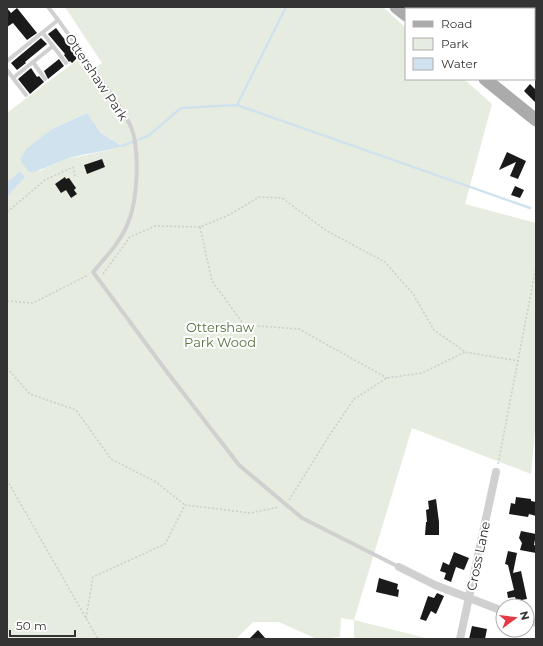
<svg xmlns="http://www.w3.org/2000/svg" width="543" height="646" font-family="Montserrat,sans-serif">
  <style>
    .green { fill: #e6ecdf; fill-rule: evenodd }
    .water { fill: #cfe2ee }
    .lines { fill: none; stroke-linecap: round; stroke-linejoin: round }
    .stream { stroke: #cfe2ee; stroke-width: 2.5 }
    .building { fill: #1a1a1a }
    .path { stroke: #cdcdcd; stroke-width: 1.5; stroke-dasharray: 2 2; stroke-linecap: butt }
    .service { stroke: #d0d0d0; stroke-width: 4 }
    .minor { stroke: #d0d0d0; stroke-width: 8 }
    .primary { stroke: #ababab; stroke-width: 13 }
    .labels { text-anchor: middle; stroke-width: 4; stroke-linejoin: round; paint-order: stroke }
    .street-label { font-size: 13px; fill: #333; stroke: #fff }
    .park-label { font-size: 13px; fill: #56703f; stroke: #fff }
  </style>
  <rect width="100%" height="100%" fill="#fff"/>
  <path class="green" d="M65,7H383L406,28V79H464L492,104L465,204L536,223V420L531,474L412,428L354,620L430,639H354V620L341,618L340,637L317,639L279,622H253L236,639H7V197L25,177L20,171L7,182V113L81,57L91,70L102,63ZM87,113L101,133L121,145L110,150L61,160L40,171L20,160L26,150L52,129Z"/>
  <path class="water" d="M87,113L101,133L122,146C102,153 81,153 61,161C50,165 41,171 29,172L20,160L26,149L52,129Z
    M20,171L25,177L7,197V182Z"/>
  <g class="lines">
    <path class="stream" d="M237,105L286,7
      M122,146L148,136L181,108L237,105L530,208"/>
  </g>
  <path class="building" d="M7,8L11,13L17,8L37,33L27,40L13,23L7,27Z
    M56,28L78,57L72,63L70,61L69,62L64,55L65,54L48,34Z
    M41,38L47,44L25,62L26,63L17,70L11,63Z
    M59,59L64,66L48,79L44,71Z
    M31,68L37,77L39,76L44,82L30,94L18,79Z
    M530,84L536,90V103L524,91Z
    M507,152L526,161L518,179L510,176L516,162L499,170Z
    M102,159L105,167L87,174L84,165Z
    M65,177L66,179L69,178L76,188L74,190L77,194L71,198L66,190L61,193L55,184Z
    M515,186L524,190L520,198L511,195Z
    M516,497L531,499V501L536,502V516L529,514L528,517L509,514L511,503L515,504Z
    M436,499L439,522V535H425L426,522H427L426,510L429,509L428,501Z
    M521,531L536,534L534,545L536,546V553L520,550L522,543L519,538Z
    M508,551L517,553L513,573L521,571L527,599L516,601L515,597L508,598L507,592L514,590L508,565L505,564Z
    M454,552L469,558L464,570L456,567L451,582L444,579L446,573L440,571L443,562L449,565Z
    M379,578L398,584L397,589L399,590L398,597L376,592Z
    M437,593L444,596L436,614L431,611L426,621L420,619L428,596L434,598Z
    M472,626L487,629L485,639H469Z
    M258,630L266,639H249Z"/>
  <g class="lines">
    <path class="path" d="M7,212L45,180L73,167L75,176
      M200,227L212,281L244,325L299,329L387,378
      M103,274L130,237L155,226L200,227L229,215L259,197L282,198L327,231L385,262L413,294L434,330L465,352L519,361
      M7,301L33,303L88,275
      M7,368L30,394L76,410L111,459L156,482L185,505
      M498,464L536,267
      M7,480L98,639
      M289,500L331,433L354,399L387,378L422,373L465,352
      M86,618L93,577L165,544L185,505L250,513L279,507"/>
    <path class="service" d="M48,7C65,28 80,51 96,73C108,90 123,108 131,127C140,150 138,199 128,223C121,241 106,257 93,272L167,372L239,465L302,518L399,567
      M53,46L66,63
      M7,61L58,20
      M33,62L45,79
      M7,70L13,78L53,46L43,33
      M13,78L26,95"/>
    <path class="minor" d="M399,567L435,585L503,611
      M527,620L536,623
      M460,639L496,472"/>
    <path class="primary" d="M396,7L406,15
      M485,79L536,120"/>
  </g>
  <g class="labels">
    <g class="street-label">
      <text transform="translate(97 77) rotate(56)" y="5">Ottershaw Park</text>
      <text transform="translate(478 556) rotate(-78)" y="5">Cross Lane</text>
    </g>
    <g class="park-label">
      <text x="220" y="332">Ottershaw<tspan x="220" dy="15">Park Wood</tspan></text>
    </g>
  </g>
  <rect width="543" height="646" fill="none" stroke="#333333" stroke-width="16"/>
  <rect x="405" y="8" width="130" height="72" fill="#ffffff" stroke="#adadad"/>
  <rect x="413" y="21" width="20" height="6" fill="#ababab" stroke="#adadad"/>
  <text x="441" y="28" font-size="12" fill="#333333">Road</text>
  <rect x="413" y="38" width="20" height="12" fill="#e6ecdf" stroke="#adadad"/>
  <text x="441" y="48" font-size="12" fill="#333333">Park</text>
  <rect x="413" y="58" width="20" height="12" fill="#cfe2ee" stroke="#adadad"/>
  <text x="441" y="68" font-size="12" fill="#333333">Water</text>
  <g transform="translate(515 618) rotate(75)"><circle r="19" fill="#ffffff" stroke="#adadad"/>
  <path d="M0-3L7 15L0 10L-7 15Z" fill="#e63946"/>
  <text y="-6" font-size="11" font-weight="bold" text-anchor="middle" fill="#333333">N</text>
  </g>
  <path d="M10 630v6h65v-6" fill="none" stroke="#333333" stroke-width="2"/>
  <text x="16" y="630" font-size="12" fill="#333333" stroke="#ffffff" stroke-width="3" paint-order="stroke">50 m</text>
</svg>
